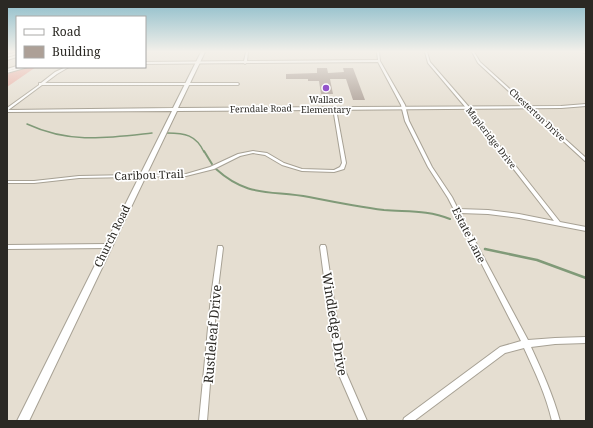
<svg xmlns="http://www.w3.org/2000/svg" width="593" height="428" font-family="'Noto Serif',serif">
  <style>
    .green { fill: #e9aca1 }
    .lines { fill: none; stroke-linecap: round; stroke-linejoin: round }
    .stream-far2 { stroke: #809a78; stroke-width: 1.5 }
    .stream-far1 { stroke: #809a78; stroke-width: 2 }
    .stream { stroke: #809a78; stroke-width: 2.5 }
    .building { fill: #ada097 }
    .street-casing { stroke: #a7a194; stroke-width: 2 }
    .secondary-casing { stroke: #a7a194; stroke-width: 2 }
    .highway-casing { stroke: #a7a194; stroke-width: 2 }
    .street { fill: #fff; fill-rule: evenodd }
    .secondary { fill: #fff; fill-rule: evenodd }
    .highway { fill: #fff; fill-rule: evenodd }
    .poi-dot { fill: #9354ca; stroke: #fff; stroke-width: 1.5 }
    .labels { text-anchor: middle; stroke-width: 3.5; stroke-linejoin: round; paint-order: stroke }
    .far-poi-label { font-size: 9px; fill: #2b2924; stroke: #fff }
    .far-street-label { font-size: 9px; fill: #2b2924; stroke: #fff }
    .street-label { font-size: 11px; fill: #2b2924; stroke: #fff }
    .near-street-label { font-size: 13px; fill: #2b2924; stroke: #fff }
  </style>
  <rect width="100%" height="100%" fill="#e5ded1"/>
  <path class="green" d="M29,67H36L7,87V75L12,72Z"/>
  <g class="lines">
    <path class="stream-far2" d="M27,124C70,144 107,138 152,133
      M167,133C185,133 196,135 204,152"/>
    <path class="stream-far1" d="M204,151L212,164
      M216,169C248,198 271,190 309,197C334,202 359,207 384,210C407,212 428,210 450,219"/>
    <path class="stream" d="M485,249L537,260L586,278"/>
  </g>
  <path class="building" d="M317,68H327L328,73L344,72L343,68H353L365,100H353L346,79H330L333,94H321L319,81H308V79H286V74L317,73Z"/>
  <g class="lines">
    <defs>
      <path id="street" d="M246,52H248L247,61L378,60L377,52H379L380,61L405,105L409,121L432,167L452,197L458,209L488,210L519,214L554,221L467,109L428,63L425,52H427L430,62L469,107L560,222L586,227V231L519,218L488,214L460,213L528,340L555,338L586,337V343L555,344L531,347C542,371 553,395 560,421H552C546,395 535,372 524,348L505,353L414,421H403L404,418L500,347L521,341L448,198L428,167L405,121L401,105L378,62L246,63L245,64L244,63L145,64V62L244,61Z
        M472,52H474L480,62L586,158V161H585L478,63Z
        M66,67H69L57,74L45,83H238L239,84L238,85H42L7,111V108L39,85V83H41L55,72Z
        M333,108L336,109L346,163L344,169L334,172L302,171L282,165L265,155L253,153L240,156L214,169L186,176L79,178L34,183H7V181H34L79,176L186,174L210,167L238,154L253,151L267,153L284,163L302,169L334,170L340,167L342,163Z
        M107,244H109L110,246L109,248H107L7,249V245Z
        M321,245H325L326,247L344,368L367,421H359L336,368L320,247Z
        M218,246H222L223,248L217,297L207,421H199L211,297Z"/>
      <path id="secondary" d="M17,52V54L7,57V55Z
        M201,52H205L178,108L561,106L586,104V106L561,108L177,111L29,421H17L172,111L7,112V110L173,108Z
        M583,52H586V53H584Z
        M22,67H28L7,73V71Z"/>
      <path id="highway" d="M17,55V57L7,60V58Z
        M17,66L22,67L7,71V69Z"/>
    </defs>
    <use href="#street" class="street-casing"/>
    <use href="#secondary" class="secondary-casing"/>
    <use href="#highway" class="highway-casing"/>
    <use href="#street" class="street"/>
    <use href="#secondary" class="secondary"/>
    <use href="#highway" class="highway"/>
  </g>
  <linearGradient id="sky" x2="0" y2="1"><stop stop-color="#8dbdca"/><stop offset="0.46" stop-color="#f3f0ea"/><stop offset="1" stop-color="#f3f0ea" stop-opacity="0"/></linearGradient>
  <rect width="593" height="112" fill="url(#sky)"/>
  <circle class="poi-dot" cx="326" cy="88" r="4"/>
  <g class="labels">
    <g class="far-poi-label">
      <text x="326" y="103">Wallace<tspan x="326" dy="10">Elementary</tspan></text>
    </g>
    <g class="far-street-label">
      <text transform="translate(261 109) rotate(-1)" y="3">Ferndale Road</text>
      <text transform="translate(537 115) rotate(43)" y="3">Chesterton Drive</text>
      <text transform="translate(491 138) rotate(52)" y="3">Mapleridge Drive</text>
    </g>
    <g class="street-label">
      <text transform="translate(149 175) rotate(-2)" y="4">Caribou Trail</text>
      <text transform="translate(469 235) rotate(63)" y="4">Estate Lane</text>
      <text transform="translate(112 236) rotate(-64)" y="4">Church Road</text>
    </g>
    <g class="near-street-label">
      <text transform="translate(335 324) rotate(81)" y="5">Windledge Drive</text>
      <text transform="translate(212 334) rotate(-85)" y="5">Rustleleaf Drive</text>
    </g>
  </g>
  <rect width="593" height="428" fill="none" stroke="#2b2924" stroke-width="16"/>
  <rect x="16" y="16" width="130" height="52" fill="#ffffff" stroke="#aaa9a7"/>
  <rect x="24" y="29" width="20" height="6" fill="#ffffff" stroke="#aaa9a7"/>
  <text x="52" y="36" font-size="12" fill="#2b2924">Road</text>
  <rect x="24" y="46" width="20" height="12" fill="#ada097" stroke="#aaa9a7"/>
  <text x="52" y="56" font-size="12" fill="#2b2924">Building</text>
</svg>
